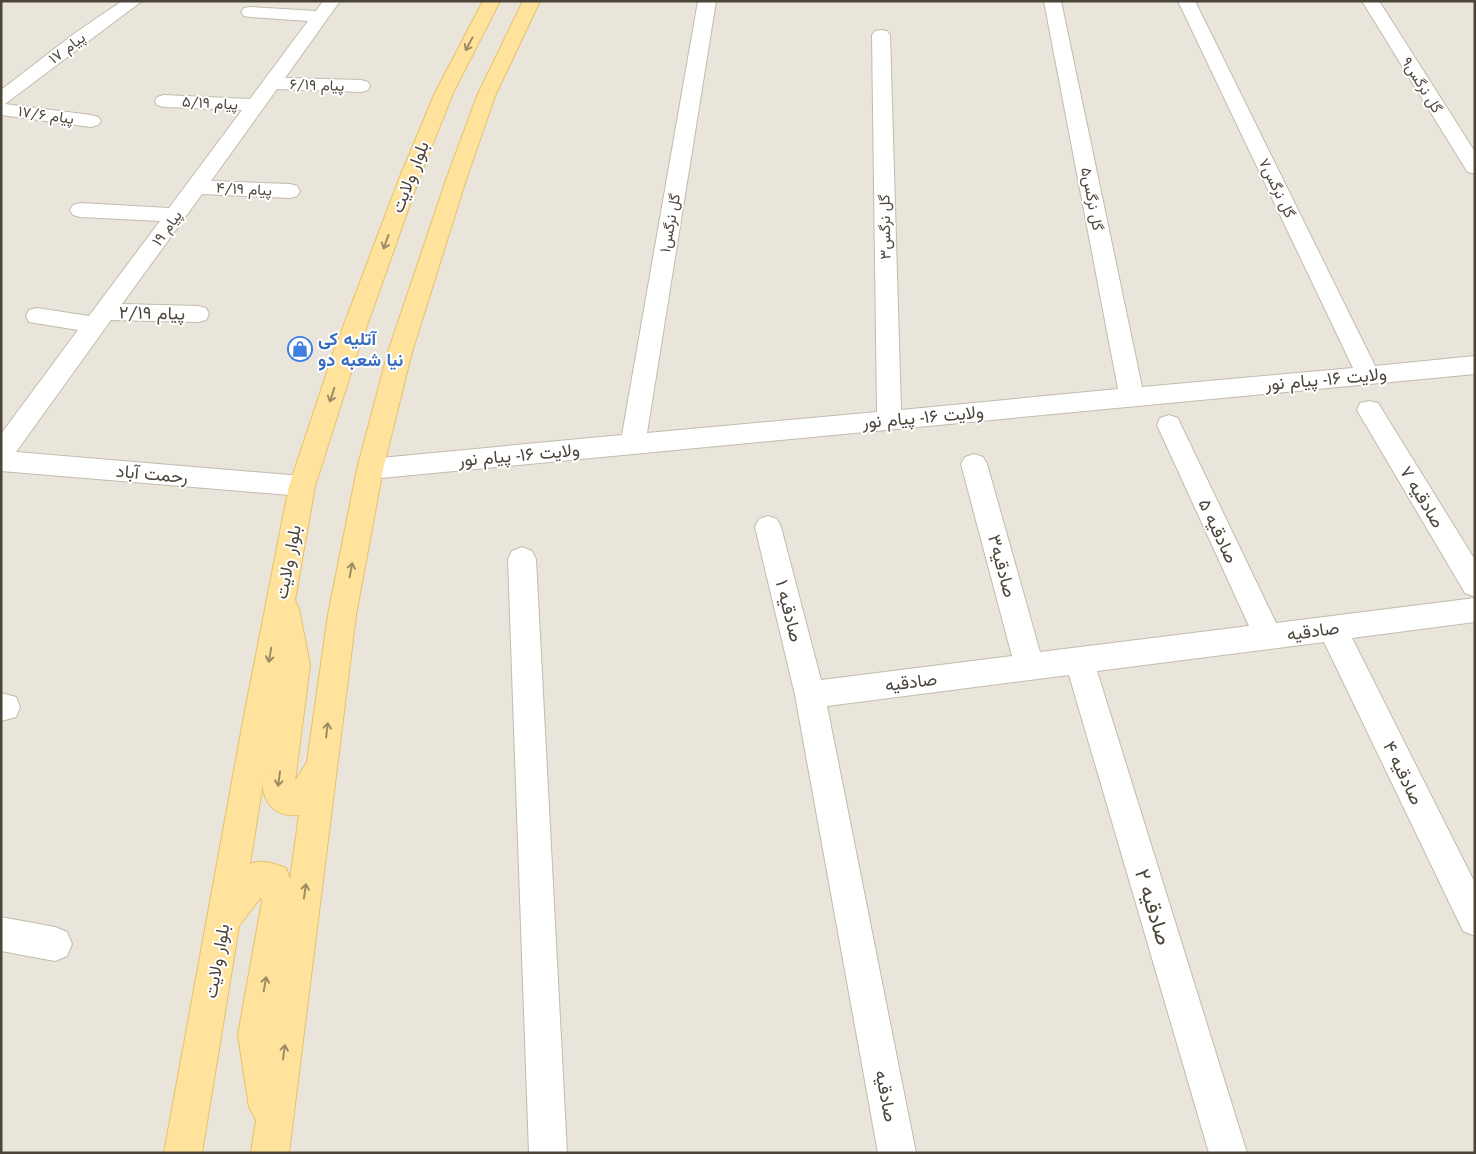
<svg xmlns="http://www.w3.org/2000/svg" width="1476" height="1154" font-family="Jost,Vazirmatn,sans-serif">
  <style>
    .residential { fill: #eae5da }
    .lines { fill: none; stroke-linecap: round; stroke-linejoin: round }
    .minor-casing { stroke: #c2bbae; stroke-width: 2 }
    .major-casing { stroke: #e6c16a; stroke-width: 2 }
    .minor { fill: #fff; fill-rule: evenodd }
    .major { fill: #ffe39c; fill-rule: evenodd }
    .oneway { stroke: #9c8c66 }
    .labels { text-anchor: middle; stroke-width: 4; stroke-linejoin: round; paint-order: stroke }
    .far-street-label { font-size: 15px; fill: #4b4439; stroke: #fff }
    .street-label { font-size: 18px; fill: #4b4439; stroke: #fff }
    .shop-label { font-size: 18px; font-weight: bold; fill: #366cbe; stroke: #fff; text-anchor: start }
    .near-street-label { font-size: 21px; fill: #4b4439; stroke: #fff }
  </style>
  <rect width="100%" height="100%" fill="#f6f3ec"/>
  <path class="residential" d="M1,1H1475V1153H1Z"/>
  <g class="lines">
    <defs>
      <path id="minor" d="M122,1H142L5,104L91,115L98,117L101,121L98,125L91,127L1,115V90L75,33Z
        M323,1H340L285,78L361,80L368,82L370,86L368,90L361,92L277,89L211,181L290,184L297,186L300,191L297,196L290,198L202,194L122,304L198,306L206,308L209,314L206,320L198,322L111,320L16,452L302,476L311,479L315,486L311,493L302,496L1,471V434L78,330L29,322L26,316L29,310L37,308L89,316L160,221L80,217L73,215L70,210L73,205L80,203L169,208L242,110L164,107L157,105L155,101L157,97L164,95L250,99L308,21L250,17L244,16L241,12L244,8L250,7L316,11Z
        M698,1H716L647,433L877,412L872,35L875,31L881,30L887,31L890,35L901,410L1118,389L1044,1H1061L1142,387L1353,368L1178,1H1195L1375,366L1475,356V374L370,479L361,476L357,469L361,462L370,459L622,435Z
        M1362,1H1379L1475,152V174L1468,172L1465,168Z
        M1369,401L1378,403L1475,560V597L1465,593L1357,410L1360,403Z
        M1169,415L1178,418L1181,425L1276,623L1475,598V622L1352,638L1475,883V936L1463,931L1324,642L1097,671L1247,1153H1209L1069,675L827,706L916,1153H878L795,695L755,527L759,519L768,516L777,519L781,527L821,680L1012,656L961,464L965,457L974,454L983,457L987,464L1040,652L1249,626L1157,425L1160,418Z
        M522,547L532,551L536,559L567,1153H529L508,559L512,551Z
        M1,693L16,697L20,707L16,717L1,721Z
        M1,917L55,927L67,932L72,944L67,956L55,961L1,951Z"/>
      <path id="major" d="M483,1H500L453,93L419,179L358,351L315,486L295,600L299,609L310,665L295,781L307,762L328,615L357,469L388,352L446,180L477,96L523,1H540L495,96L466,180L412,352L383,469L356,615L289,1153H251L256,1120L249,1107L238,1035L262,901L261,897L239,926L202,1153H164L244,716L289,486L334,351L399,179L435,93ZM265,770C264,776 262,784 263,790C267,809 282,817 299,815L290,879L286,868C273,863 262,859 250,864Z"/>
    </defs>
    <use href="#minor" class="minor-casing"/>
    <use href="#major" class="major-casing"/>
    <use href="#minor" class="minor"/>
    <use href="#major" class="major"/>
  </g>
  <defs><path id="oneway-shaft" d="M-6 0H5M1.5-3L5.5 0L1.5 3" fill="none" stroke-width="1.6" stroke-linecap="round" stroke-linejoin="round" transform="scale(1.25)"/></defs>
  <g class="oneway">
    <use href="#oneway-shaft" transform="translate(469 44) rotate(118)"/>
    <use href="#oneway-shaft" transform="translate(386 242) rotate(110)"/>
    <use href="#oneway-shaft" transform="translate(332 395) rotate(108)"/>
    <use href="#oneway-shaft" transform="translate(351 570) rotate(-79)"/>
    <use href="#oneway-shaft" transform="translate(270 655) rotate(100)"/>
    <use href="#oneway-shaft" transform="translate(327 730) rotate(-83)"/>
    <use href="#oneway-shaft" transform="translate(279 779) rotate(98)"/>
    <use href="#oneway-shaft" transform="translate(305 891) rotate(-82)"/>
    <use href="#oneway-shaft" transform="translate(265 984) rotate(-80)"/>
    <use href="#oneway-shaft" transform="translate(284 1052) rotate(-82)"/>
  </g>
  <defs>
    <symbol id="shop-ring" viewBox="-11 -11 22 22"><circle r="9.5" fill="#fff" stroke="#3f7fe0" stroke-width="1.5"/><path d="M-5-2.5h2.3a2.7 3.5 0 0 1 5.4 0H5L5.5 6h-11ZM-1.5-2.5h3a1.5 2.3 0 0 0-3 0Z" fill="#3f7fe0"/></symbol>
  </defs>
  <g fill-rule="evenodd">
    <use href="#shop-ring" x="286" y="335" width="28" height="28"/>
  </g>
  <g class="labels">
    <g class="far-street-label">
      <text transform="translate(67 48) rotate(-37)" y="5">پیام ۱۷</text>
      <text transform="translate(317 85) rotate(2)" y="5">پیام ۶/۱۹</text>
      <text transform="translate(1422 85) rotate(58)" y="5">گل نرگس۹</text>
      <text transform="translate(210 103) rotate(3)" y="5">پیام ۵/۱۹</text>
      <text transform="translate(46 115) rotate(8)" y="5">پیام ۱۷/۶</text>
      <text transform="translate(1277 188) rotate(64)" y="5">گل نرگس۷</text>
      <text transform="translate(244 189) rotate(3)" y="5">پیام ۴/۱۹</text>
      <text transform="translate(1092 199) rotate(79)" y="5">گل نرگس۵</text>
      <text transform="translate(670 223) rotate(-80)" y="5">گل نرگس۱</text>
      <text transform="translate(885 227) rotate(-91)" y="5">گل نرگس۳</text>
      <text transform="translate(167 228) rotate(-54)" y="5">پیام ۱۹</text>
    </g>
    <g class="street-label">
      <text transform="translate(410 177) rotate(-69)" y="6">بلوار ولایت</text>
      <text transform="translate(152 313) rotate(1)" y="6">پیام ۲/۱۹</text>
      <text transform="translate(1326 379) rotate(-5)" y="6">ولایت ۱۶- پیام نور</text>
      <text transform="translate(923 417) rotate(-5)" y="6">ولایت ۱۶- پیام نور</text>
      <text transform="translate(519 455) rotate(-5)" y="6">ولایت ۱۶- پیام نور</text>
      <text transform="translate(152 474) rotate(5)" y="6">رحمت آباد</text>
      <text transform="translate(1422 497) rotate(59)" y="6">صادقیه ۷</text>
      <text transform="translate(1218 531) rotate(65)" y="6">صادقیه ۵</text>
      <text transform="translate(288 562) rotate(-79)" y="6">بلوار ولایت</text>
      <text transform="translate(1002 566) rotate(75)" y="6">صادقیه۳</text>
      <text transform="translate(789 611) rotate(76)" y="6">صادقیه ۱</text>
      <text transform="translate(1313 631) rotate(-8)" y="6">صادقیه</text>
      <text transform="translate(911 682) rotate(-7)" y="6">صادقیه</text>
      <text transform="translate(1403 773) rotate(64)" y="6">صادقیه ۴</text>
      <text transform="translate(217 961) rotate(-80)" y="6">بلوار ولایت</text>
      <text transform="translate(886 1096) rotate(79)" y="6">صادقیه</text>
    </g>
    <g class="shop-label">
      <text x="318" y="345">آتلیه کی<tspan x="318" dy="21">نیا شعبه دو</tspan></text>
    </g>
    <g class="near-street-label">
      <text transform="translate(1153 907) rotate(73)" y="7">صادقیه ۲</text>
    </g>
  </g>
  <rect width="1476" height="1154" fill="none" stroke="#4b4439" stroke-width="5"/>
</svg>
